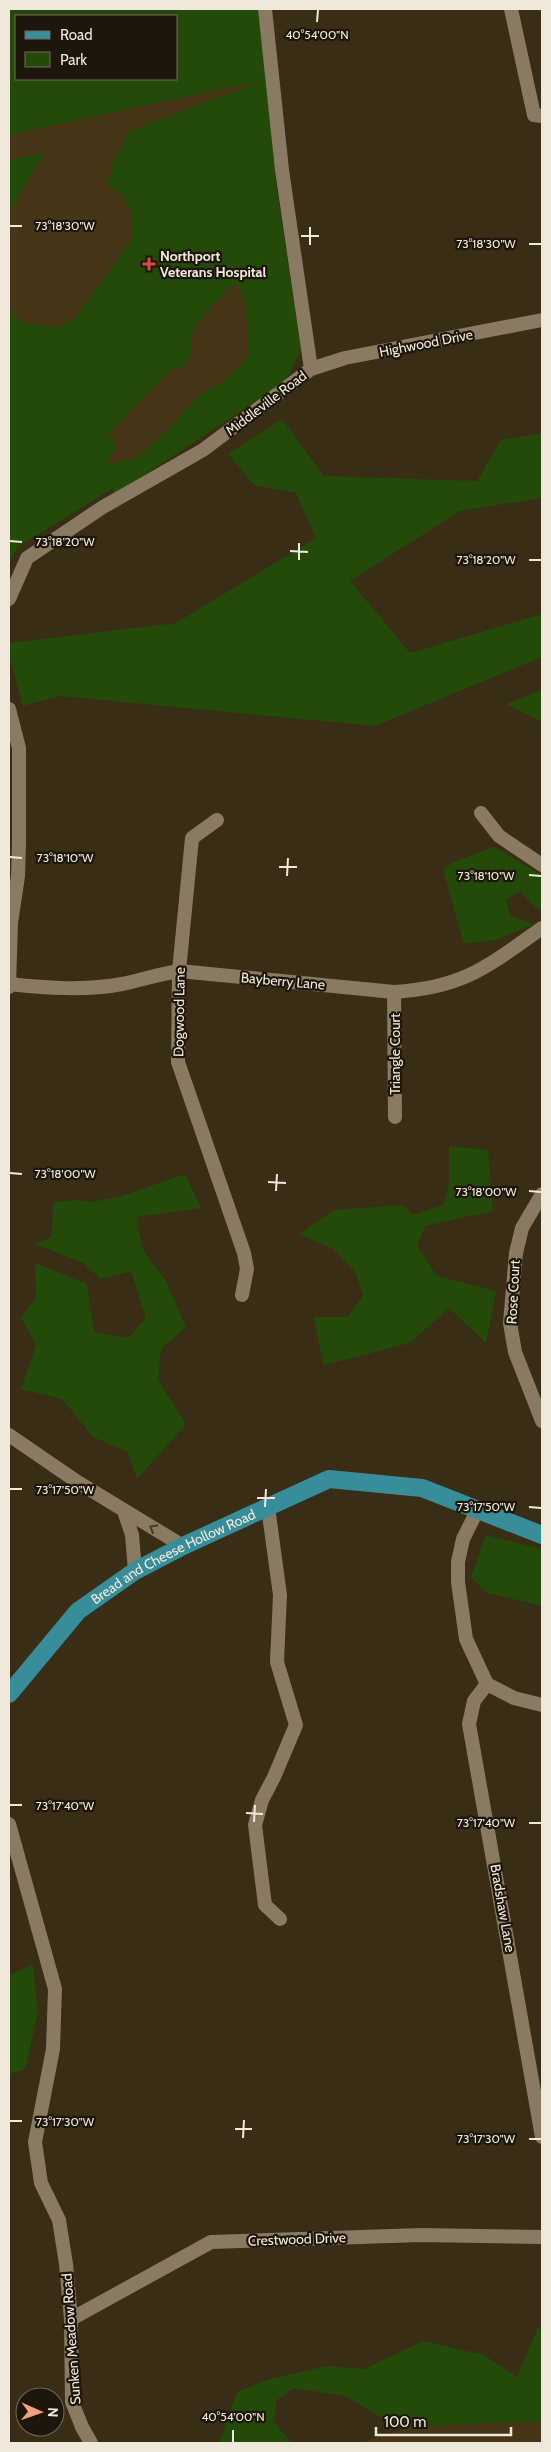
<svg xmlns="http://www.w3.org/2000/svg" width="551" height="2452" font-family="Cabin,sans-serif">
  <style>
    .built { fill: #463617 }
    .green { fill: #234a09; fill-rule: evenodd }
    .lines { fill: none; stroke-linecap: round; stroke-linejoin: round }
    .minor { stroke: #897a61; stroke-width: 14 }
    .major { stroke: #378d99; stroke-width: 18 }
    .oneway { stroke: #42392a }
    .ticks { fill: none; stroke: #f0e8da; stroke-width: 2 }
    .health-dot { fill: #e0444e; stroke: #1c160c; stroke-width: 2 }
    .labels { text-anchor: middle; stroke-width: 4.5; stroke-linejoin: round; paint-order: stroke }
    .poi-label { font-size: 14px; font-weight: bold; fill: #f0e8da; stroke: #1c160c; text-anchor: start }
    .street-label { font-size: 14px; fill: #f0e8da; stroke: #1c160c }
    .ticks-label { font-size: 12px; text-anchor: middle; fill: #f0e8da; stroke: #1c160c; stroke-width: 4.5; stroke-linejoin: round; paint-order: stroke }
  </style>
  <rect width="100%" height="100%" fill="#392d15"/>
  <path class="built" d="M267,78L275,178L301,350L18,547L9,562V135Z
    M542,2387V2443H359Z"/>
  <path class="green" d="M9,9H258L267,78L275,178L301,350L286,381L114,495L113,488L18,547L9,562V310L21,322L55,327L75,318L132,239L131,211L122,195L107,184L114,159L130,131L263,80L9,135ZM16,16H176V79H16ZM232,285L239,286C248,310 249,332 248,358L222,382L197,397L168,430L136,458L108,464L111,454L118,447L111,440L109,433L173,367L182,368C196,353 188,343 195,328C201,316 223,296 232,285Z
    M44,153L9,212V160Z
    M282,419L324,476L477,481L501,440L542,433V498L460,511L350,581L410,653L542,614V657L375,726L61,696L23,706L9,655V643L176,623L316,538L296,493L254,485L228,454Z
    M542,690V722L506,704Z
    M494,847L542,875V910L535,907L520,891L506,900L510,916L534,924L496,940L464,944L443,870L453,862Z
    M449,1146L488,1150L493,1211L425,1226L417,1246L437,1276L496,1291L486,1343L449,1308L410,1343L324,1365L313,1317H347L363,1296L356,1273L333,1249L299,1234L334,1210L403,1205L413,1215L443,1205L449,1185Z
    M185,1174L201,1208L136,1217L144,1252L165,1279L186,1327L161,1349L158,1380L186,1424L137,1479L128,1452L93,1437L62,1399L21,1389L36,1345L21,1317L36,1298L35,1263L87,1284L94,1332L128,1338L146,1318L131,1271L101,1279L83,1263L35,1244L51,1237L54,1202L76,1200L92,1202L122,1196Z
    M486,1535L542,1549V1606L485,1592L471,1577Z
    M33,1964L38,2013L25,2069L9,2074V1975Z
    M538,2327L542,2331V2421L397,2427L345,2396L293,2388L276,2401L274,2423L292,2443H219L237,2392L270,2379L327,2366L364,2369L423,2341L484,2355L517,2377Z"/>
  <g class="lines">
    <path class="minor" d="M511,9L534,115L542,116
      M311,369L345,358L542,320
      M9,599L27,558L103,507L203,450L311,369L282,170L265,9
      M9,709L19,748V843L18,876L11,923L9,987
      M481,813L499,836L542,865
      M217,820L192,838L179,971L178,1062L244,1253L247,1269L242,1295
      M9,984C47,988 85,991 122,984C141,980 159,974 179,971L394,992C464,988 488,966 542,928
      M394,992L395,1117
      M542,1194L522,1228L516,1253L510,1323L515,1352L542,1421
      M9,1435L76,1481L183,1546
      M268,1507L280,1595L277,1662L296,1725L274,1777L262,1800L255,1825L265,1905L280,1919
      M124,1511L132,1535L135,1571
      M477,1511L463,1539L458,1562V1582L466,1639L487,1684L514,1698L542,1705
      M487,1684L474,1701L469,1724L542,2137
      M9,1824L55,1989L53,2049L35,2142L41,2183L59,2220L66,2264L71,2319L72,2402L82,2427L91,2443
      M71,2319L211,2242L422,2235L542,2237"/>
    <path class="major" id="s1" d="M9,1694L78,1611L135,1571L183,1546L329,1479L422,1488L542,1535"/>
  </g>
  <defs><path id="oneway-chevron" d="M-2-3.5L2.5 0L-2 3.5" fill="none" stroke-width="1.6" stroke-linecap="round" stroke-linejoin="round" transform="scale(1.25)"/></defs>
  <use class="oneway" href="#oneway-chevron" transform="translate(153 1528) rotate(-149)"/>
  <path class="ticks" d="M317,22L318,10M10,226H22M301,236H319M529,244H541M310,245V227M10,541L22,542M290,551L308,552M299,560V543M529,560H541M10,857L22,858M279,867H297M529,875L541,876M287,876L288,858M10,1173L22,1174M268,1182L286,1183M276,1191L277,1174M529,1191L541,1192M10,1489H22M257,1498H275M265,1507L266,1489M529,1507L541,1508M10,1805H22M246,1813L263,1814M254,1822L255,1805M529,1823H541M10,2121H22M235,2129H252M243,2138L244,2120M529,2139H541M233,2442V2430"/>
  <path class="health-dot" d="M146.5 256.5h5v5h5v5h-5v5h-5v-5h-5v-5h5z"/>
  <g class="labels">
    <g class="poi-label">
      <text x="160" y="261">Northport<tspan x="160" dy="16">Veterans Hospital</tspan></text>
    </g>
    <g class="street-label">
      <text transform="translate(426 343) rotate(-11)" y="5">Highwood Drive</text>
      <text transform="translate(266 403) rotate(-37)" y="5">Middleville Road</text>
      <text transform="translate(283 981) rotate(5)" y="5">Bayberry Lane</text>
      <text transform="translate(179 1012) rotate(-89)" y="5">Dogwood Lane</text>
      <text transform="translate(395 1054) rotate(-90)" y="5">Triangle Court</text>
      <text transform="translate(513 1292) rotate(-87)" y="5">Rose Court</text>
      <text dy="5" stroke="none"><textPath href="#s1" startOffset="218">Bread and Cheese Hollow Road</textPath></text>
      <text transform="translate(503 1908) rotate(80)" y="5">Bradshaw Lane</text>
      <text transform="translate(297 2239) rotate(-2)" y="5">Crestwood Drive</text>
      <text transform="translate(71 2339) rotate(-94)" y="5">Sunken Meadow Road</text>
    </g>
  </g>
  <g class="ticks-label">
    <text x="317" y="39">40°54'00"N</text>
    <text x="65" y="230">73°18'30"W</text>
    <text x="486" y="248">73°18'30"W</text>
    <text x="65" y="546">73°18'20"W</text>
    <text x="486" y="564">73°18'20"W</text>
    <text x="65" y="862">73°18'10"W</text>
    <text x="486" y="880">73°18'10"W</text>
    <text x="65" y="1178">73°18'00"W</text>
    <text x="486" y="1196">73°18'00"W</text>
    <text x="65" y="1494">73°17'50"W</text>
    <text x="486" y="1511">73°17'50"W</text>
    <text x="65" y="1810">73°17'40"W</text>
    <text x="486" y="1827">73°17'40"W</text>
    <text x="65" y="2126">73°17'30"W</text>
    <text x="486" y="2143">73°17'30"W</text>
    <text x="233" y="2421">40°54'00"N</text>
  </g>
  <rect width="551" height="2452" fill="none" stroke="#f0e8da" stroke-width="20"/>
  <rect x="15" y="15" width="162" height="65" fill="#1c160c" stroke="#716a5e"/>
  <rect x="25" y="31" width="25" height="8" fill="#378d99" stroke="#716a5e"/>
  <text x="60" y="40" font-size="15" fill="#f0e8da">Road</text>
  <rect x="25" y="52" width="25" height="15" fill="#234a09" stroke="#716a5e"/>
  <text x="60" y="65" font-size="15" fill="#f0e8da">Park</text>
  <g transform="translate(40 2412) rotate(92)"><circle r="24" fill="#1c160c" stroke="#716a5e"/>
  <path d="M0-4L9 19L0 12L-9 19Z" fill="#f2a17e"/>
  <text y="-8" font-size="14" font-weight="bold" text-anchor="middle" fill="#f0e8da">N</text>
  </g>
  <path d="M376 2427v8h135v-8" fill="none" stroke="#f0e8da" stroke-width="2.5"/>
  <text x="384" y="2427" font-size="15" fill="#f0e8da" stroke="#1c160c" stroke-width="4" paint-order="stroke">100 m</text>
</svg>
